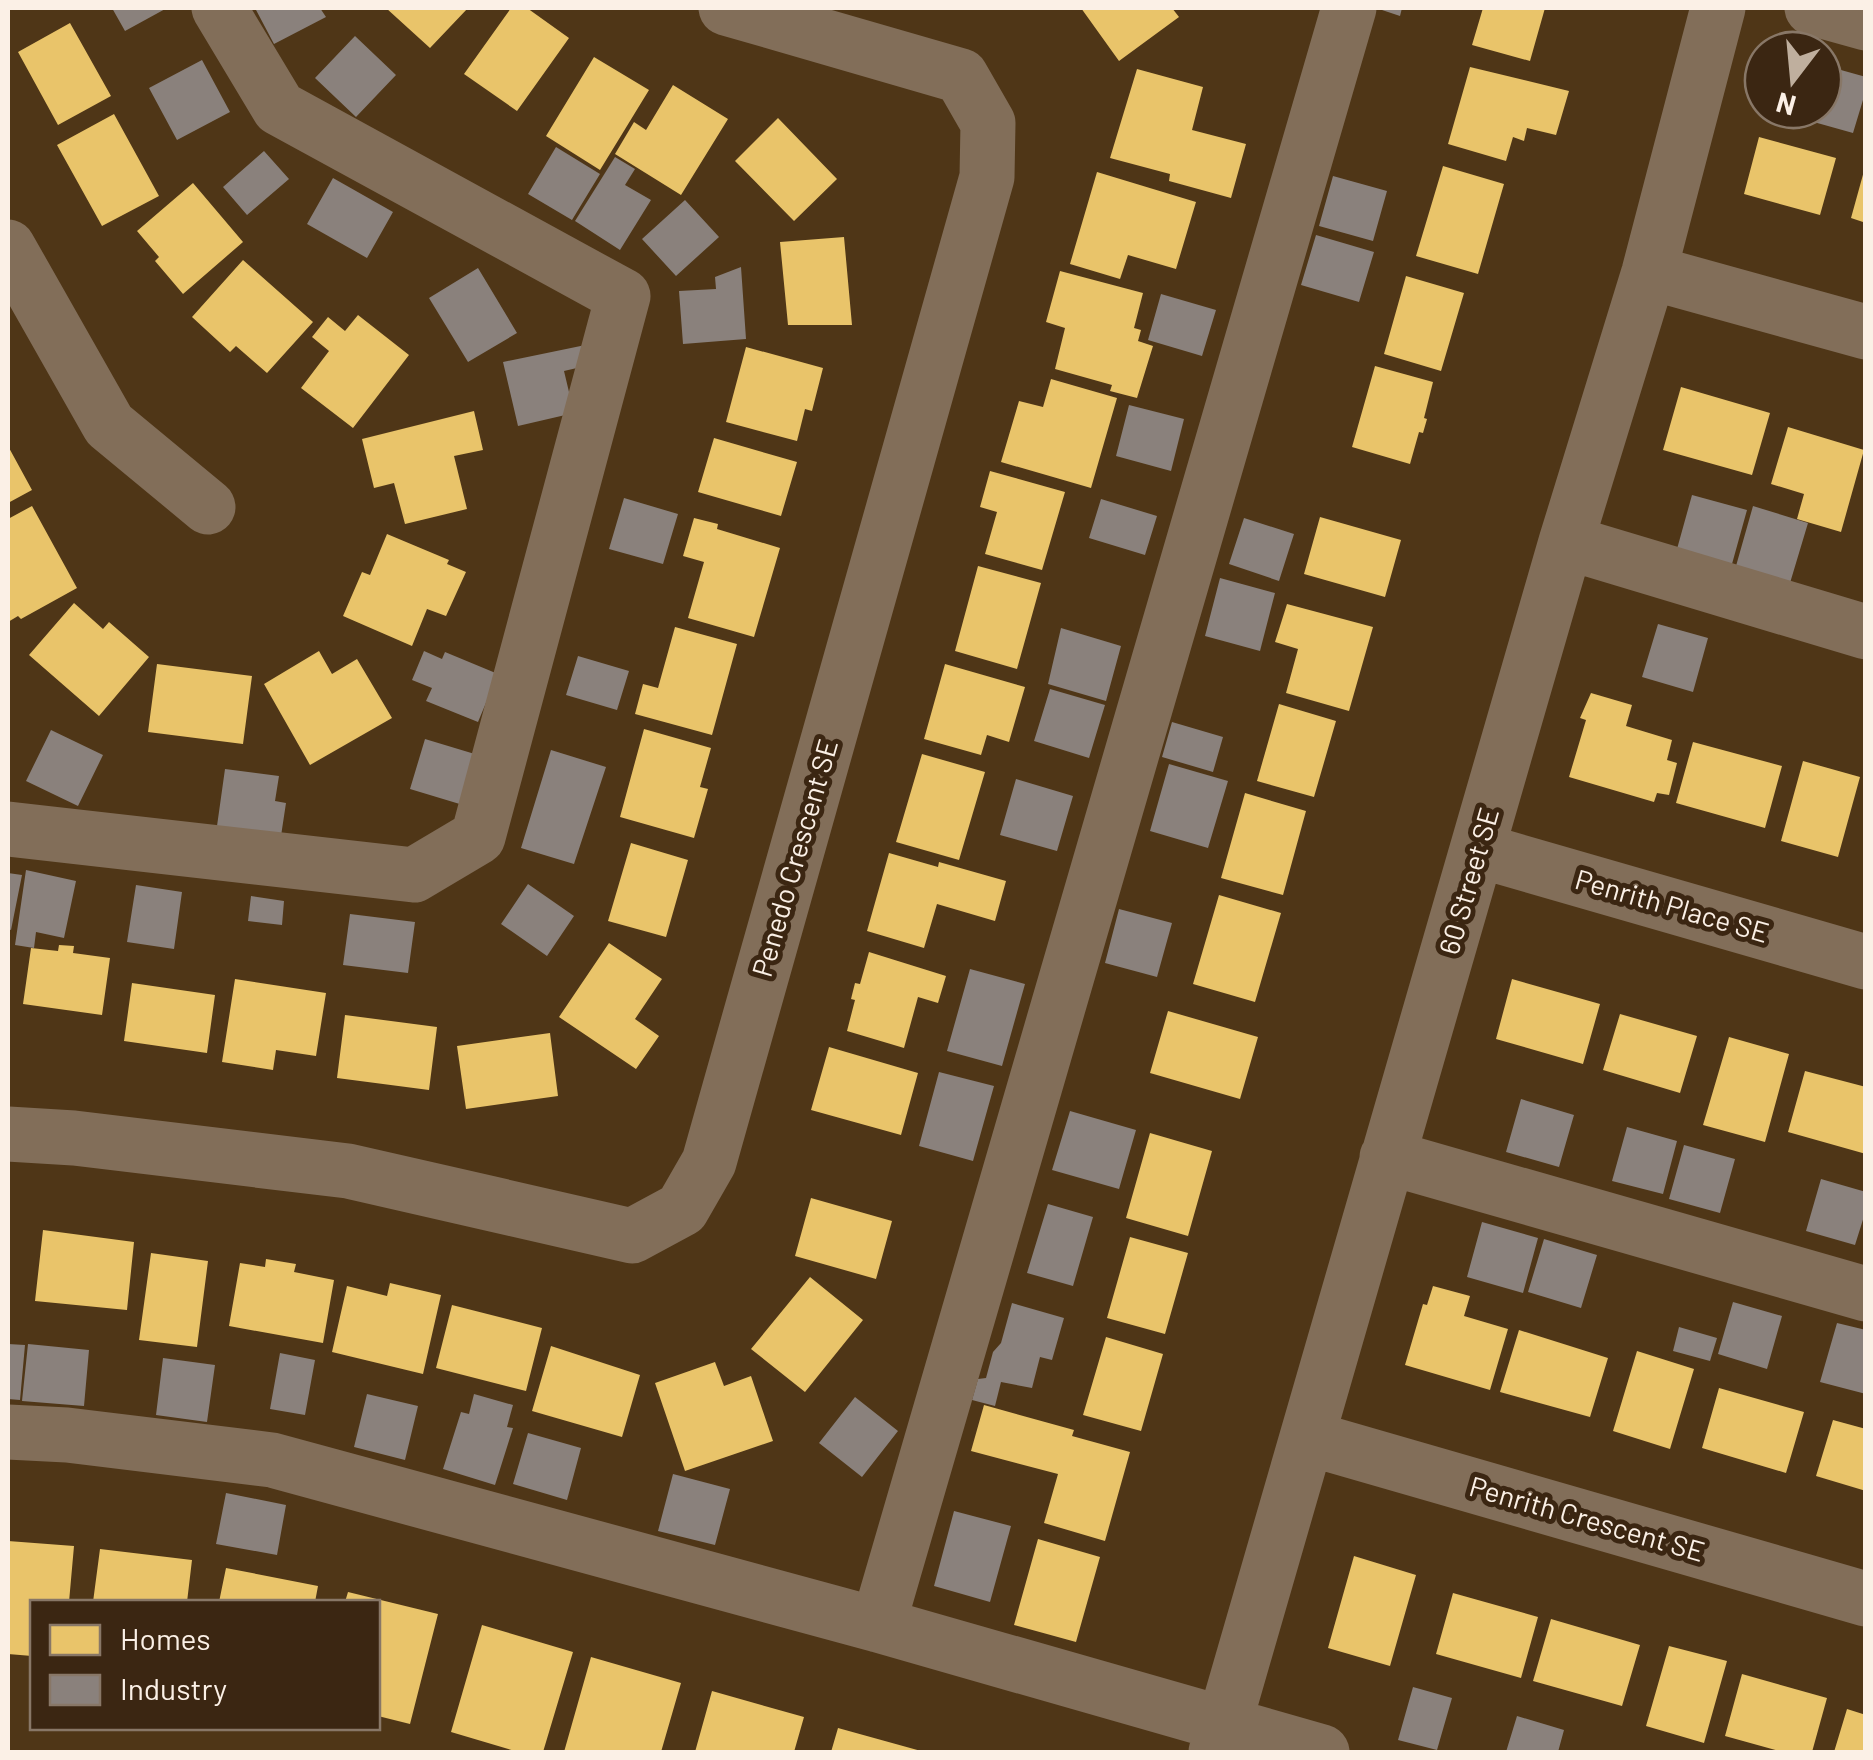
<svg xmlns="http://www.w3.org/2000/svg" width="1873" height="1760" font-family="Barlow,sans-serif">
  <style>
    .homes { fill: #e9c46a }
    .industry { fill: #8a817c }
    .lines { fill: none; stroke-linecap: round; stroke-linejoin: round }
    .minor { stroke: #826e59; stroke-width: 55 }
    .labels { text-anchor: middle; stroke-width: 10; stroke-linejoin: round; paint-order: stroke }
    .street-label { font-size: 28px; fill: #fbf0e6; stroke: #3b2612 }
  </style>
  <rect width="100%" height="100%" fill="#4f3617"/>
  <path class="homes" d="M386,8H468L430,48Z
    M511,8H527L569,38L517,111L464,74Z
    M1081,8H1172L1179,17L1119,61Z
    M1483,8H1545L1530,61L1472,45Z
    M70,23L111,96L58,125L18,52Z
    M594,57L649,90L600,170L546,136Z
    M1470,67L1569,91L1556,135L1527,128L1524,141L1513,137L1506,161L1448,144Z
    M1137,69L1203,87L1192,130L1246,144L1231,198L1169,181L1170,174L1110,158Z
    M673,85L728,119L681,195L615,154L634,122L646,130Z
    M114,114L159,196L102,226L57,145Z
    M778,118L837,179L794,221L735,161Z
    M1759,137L1836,158L1820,215L1744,194Z
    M1443,166L1504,184L1478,274L1416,256Z
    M1864,171H1866V223L1851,218Z
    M1097,172L1196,202L1176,269L1128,255L1120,279L1070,264Z
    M193,183L243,242L183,294L155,261L159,257L137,231Z
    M844,237L852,325H788L780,242Z
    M243,260L313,322L267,373L236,346L230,352L192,317Z
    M1060,271L1143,293L1134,328L1141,330L1138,341L1153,346L1137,398L1110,391L1112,385L1055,369L1065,328L1046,322Z
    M1406,276L1464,293L1441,371L1384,354Z
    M358,315L409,355L353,428L301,388L329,351L312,337L328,317L345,331Z
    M746,347L823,368L812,411L805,409L797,441L726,422Z
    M1375,366L1433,382L1424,418L1427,419L1423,433L1419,432L1410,464L1352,447Z
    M1051,379L1117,398L1091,488L1001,462L1019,401L1043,407Z
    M1681,387L1770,413L1752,475L1663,450Z
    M474,411L483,450L454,456L467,509L405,524L394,483L374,488L362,439Z
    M1788,427L1864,450L1841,532L1797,519L1804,494L1771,484Z
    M714,438L797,462L781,516L698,492Z
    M8,446L32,490L8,503Z
    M990,471L1065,492L1042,570L985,554L997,512L980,507Z
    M32,506L77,588L21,619L18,616L8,622V519Z
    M1320,517L1401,540L1385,597L1304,574Z
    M694,518L718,524L717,529L780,548L754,637L688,618L704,562L683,556Z
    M387,534L449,560L447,564L466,572L446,616L427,609L412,646L343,616L362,572L370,575Z
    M978,566L1041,583L1017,669L955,651Z
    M74,603L103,629L109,622L149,657L99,716L29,655Z
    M1287,604L1373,627L1349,711L1286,693L1298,649L1275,642Z
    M675,627L737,644L712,735L635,714L643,684L658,688Z
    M319,651L332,674L357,659L392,718L310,765L264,684Z
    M157,664L252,676L243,744L148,732Z
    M945,664L1025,687L1009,742L987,735L981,755L924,739Z
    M1591,693L1632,705L1626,726L1672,740L1667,760L1677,763L1669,795L1657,793L1654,802L1569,777L1586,720L1580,718Z
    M1279,704L1336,721L1314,797L1257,781Z
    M644,729L711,748L700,787L708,789L694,838L620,817Z
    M1693,742L1782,766L1765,828L1676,803Z
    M922,754L985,772L959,860L896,842Z
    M1803,761L1860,777L1838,857L1781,841Z
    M1245,793L1306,811L1283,895L1221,878Z
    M631,843L688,860L666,937L608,921Z
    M889,853L938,867L939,862L1006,881L995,921L937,904L924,948L867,931Z
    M1219,895L1281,913L1255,1002L1193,984Z
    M609,943L662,979L635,1019L659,1036L636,1069L559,1017Z
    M59,945L74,946L73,953L110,958L102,1015L23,1004L31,948L58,951Z
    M869,952L946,976L938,1003L918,997L904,1048L847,1031L855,1000L851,999L855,983L860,984Z
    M235,979L326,993L316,1056L276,1050L273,1070L222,1062Z
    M1512,979L1600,1004L1583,1064L1496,1039Z
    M132,983L215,995L207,1053L124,1041Z
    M1168,1011L1258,1037L1240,1099L1150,1073Z
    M1620,1014L1697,1036L1680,1093L1603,1070Z
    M345,1015L437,1027L429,1090L337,1078Z
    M550,1033L558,1096L466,1109L457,1046Z
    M1729,1037L1789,1054L1765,1142L1703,1125Z
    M829,1047L918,1073L901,1135L811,1110Z
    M1805,1071L1866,1087V1154L1788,1132Z
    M1150,1133L1212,1151L1188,1236L1126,1218Z
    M811,1198L892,1221L876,1279L795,1256Z
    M43,1230L134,1242L127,1310L35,1301Z
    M1130,1237L1188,1253L1165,1334L1107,1318Z
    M151,1253L208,1261L197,1347L139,1340Z
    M266,1259L296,1264L294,1272L334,1280L323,1343L229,1326L240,1263L265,1267Z
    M810,1277L863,1320L805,1392L751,1349Z
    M390,1283L441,1295L423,1374L332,1352L347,1286L387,1296Z
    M1433,1286L1470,1296L1464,1316L1508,1329L1490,1390L1405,1365L1423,1304L1427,1305Z
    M452,1305L542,1328L526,1391L436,1368Z
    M1519,1330L1608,1358L1590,1417L1500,1392Z
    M1106,1337L1163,1354L1141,1431L1083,1415Z
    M551,1346L640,1375L622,1437L532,1411Z
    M1637,1351L1694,1369L1670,1449L1613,1431Z
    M715,1362L724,1386L751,1376L773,1441L685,1471L655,1383Z
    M1719,1388L1804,1412L1786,1473L1702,1448Z
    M984,1405L1074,1430L1072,1436L1130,1452L1105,1541L1044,1523L1058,1474L971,1451Z
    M1833,1420L1866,1429V1491L1816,1476Z
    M1038,1539L1100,1557L1076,1642L1014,1625Z
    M8,1541L74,1546L69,1602H32V1656L8,1654Z
    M100,1549L192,1560L187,1602H93Z
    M1354,1556L1416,1575L1390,1666L1328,1648Z
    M226,1568L318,1586L315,1602H219Z
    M348,1592L438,1614L410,1724L378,1716V1602H345Z
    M1453,1593L1538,1617L1521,1678L1436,1654Z
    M1551,1619L1640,1645L1622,1706L1533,1681Z
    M482,1625L573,1652L543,1752H518L451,1732Z
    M1669,1646L1727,1661L1704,1743L1646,1726Z
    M591,1657L681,1683L661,1752H564Z
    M1742,1674L1827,1698L1812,1752H1783L1725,1736Z
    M712,1691L804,1717L794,1752H695Z
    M1847,1709L1866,1715V1752H1834Z
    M838,1728L921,1751V1752H831Z"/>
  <path class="industry" d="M112,8H167L125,31Z
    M255,8H320L326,17L274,44Z
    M1376,8H1402L1400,16Z
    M355,36L396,75L356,117L315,78Z
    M202,60L230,112L177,140L149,88Z
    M1823,65L1866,77V90L1853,133L1803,119L1805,110H1823Z
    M556,147L600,174L572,220L528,194Z
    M264,151L289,179L247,215L223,187Z
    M615,157L635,169L625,185L651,200L620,250L575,221Z
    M1333,176L1387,191L1373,241L1319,226Z
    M333,178L393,212L367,258L307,224Z
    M685,200L719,237L676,276L642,239Z
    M1316,235L1374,252L1359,302L1301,285Z
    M741,267L746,339L683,344L679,291L716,289L715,277Z
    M478,268L517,333L468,362L429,298Z
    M1161,294L1216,310L1202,356L1148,340Z
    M600,342L594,364L564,371L574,413L518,426L503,362Z
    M1129,405L1184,419L1171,471L1116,456Z
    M1692,495L1747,510L1732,564L1677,549Z
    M624,498L678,514L663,564L609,549Z
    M1101,499L1157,516L1145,555L1089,538Z
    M1753,506L1808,523L1790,583L1736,566Z
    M1244,518L1294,534L1279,581L1229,564Z
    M1220,578L1275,593L1260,651L1205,636Z
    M1658,624L1708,638L1693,692L1642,677Z
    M1061,628L1121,646L1106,701L1048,684Z
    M424,651L442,659L445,652L498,674L478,722L426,701L432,688L412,680Z
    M578,656L629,671L617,710L566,695Z
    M1050,689L1105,705L1089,758L1034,741Z
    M1172,722L1223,737L1213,772L1162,757Z
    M51,730L103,755L78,806L26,781Z
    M425,739L478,755L463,805L410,789Z
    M551,750L606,767L574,864L521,848Z
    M1169,764L1228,781L1208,848L1150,831Z
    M225,769L279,776L275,801L286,803L281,836L217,826Z
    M1016,779L1073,796L1057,851L1000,835Z
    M26,870L76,881L64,938L36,932L34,948L15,945Z
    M8,873L22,875L11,930L8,929Z
    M528,884L574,916L547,956L501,924Z
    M136,885L182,892L174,949L127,942Z
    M251,896L284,901L282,925L248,921Z
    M1119,909L1172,923L1157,977L1105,963Z
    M350,914L415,922L408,973L343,965Z
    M970,969L1025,984L1002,1066L947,1051Z
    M939,1072L994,1086L973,1161L919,1146Z
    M1521,1099L1574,1115L1559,1167L1506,1152Z
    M1070,1111L1136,1130L1119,1189L1052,1170Z
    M1627,1127L1677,1141L1663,1194L1612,1181Z
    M1684,1145L1735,1159L1720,1213L1669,1199Z
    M1821,1179L1866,1192V1210L1855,1245L1806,1231Z
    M1048,1204L1093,1217L1073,1286L1027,1273Z
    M1482,1222L1538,1238L1523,1293L1467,1277Z
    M1544,1239L1597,1255L1581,1308L1528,1292Z
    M1733,1302L1782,1316L1767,1369L1718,1354Z
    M1012,1303L1064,1318L1052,1360L1040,1357L1032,1388L1001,1382L995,1406L972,1400L978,1379L986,1378L993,1352L1001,1343Z
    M1837,1323L1866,1330V1394L1820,1382Z
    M1679,1327L1717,1338L1710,1361L1673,1351Z
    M8,1344L25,1345L20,1400L8,1399Z
    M28,1344L89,1350L84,1406L22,1401Z
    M280,1353L315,1360L305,1415L270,1409Z
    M163,1358L215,1365L207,1422L156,1415Z
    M367,1394L418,1406L405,1460L354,1447Z
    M474,1394L513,1405L507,1427L513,1428L495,1485L443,1469L461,1412L469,1414Z
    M855,1397L898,1431L862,1477L819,1443Z
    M528,1433L581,1448L567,1500L513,1484Z
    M673,1474L730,1489L715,1545L658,1531Z
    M226,1493L286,1505L277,1555L216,1544Z
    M954,1511L1011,1526L990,1602L934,1586Z
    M1413,1687L1452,1698L1437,1750L1398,1740Z
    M1517,1716L1564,1730L1558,1752H1506Z"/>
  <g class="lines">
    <path class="minor" d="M1812,8L1866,23
      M8,247L109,425L208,507
      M1649,272L1866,332
      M1566,542L1866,632
      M8,829L414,875L478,837L623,296L279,108L219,8
      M1478,850L1866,962
      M8,1134L74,1138L348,1171L632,1236L682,1209L709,1162L987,177L988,123L961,76L726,8
      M1387,1157L1866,1294
      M8,1432L67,1435L272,1460L878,1625L1322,1752
      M1308,1438L1866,1599
      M878,1625L1349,8
      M1216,1752L1566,542L1649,272L1718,8"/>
  </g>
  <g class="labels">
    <g class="street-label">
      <text transform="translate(795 858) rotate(-74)" y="10">Penedo Crescent SE</text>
      <text transform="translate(1469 881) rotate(-74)" y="10">60 Street SE</text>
      <text transform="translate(1672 906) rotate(16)" y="10">Penrith Place SE</text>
      <text transform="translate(1587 1519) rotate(16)" y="10">Penrith Crescent SE</text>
    </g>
  </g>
  <rect width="1873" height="1760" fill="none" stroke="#fbf0e6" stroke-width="20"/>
  <rect x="30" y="1600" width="350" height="130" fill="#3b2612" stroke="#887767" stroke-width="2.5"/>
  <rect x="50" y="1625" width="50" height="30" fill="#e9c46a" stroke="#887767" stroke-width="2.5"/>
  <text x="120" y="1650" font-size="30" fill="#fbf0e6">Homes</text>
  <rect x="50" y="1675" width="50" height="30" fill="#8a817c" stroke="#887767" stroke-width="2.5"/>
  <text x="120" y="1700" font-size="30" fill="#fbf0e6">Industry</text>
  <g transform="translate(1793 80) rotate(196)"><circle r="48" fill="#3b2612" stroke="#887767" stroke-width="2.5"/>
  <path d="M0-8L18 38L0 25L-18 38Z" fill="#bfaf9e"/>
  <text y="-15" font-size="28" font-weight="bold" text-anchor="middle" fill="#fbf0e6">N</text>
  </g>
</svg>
